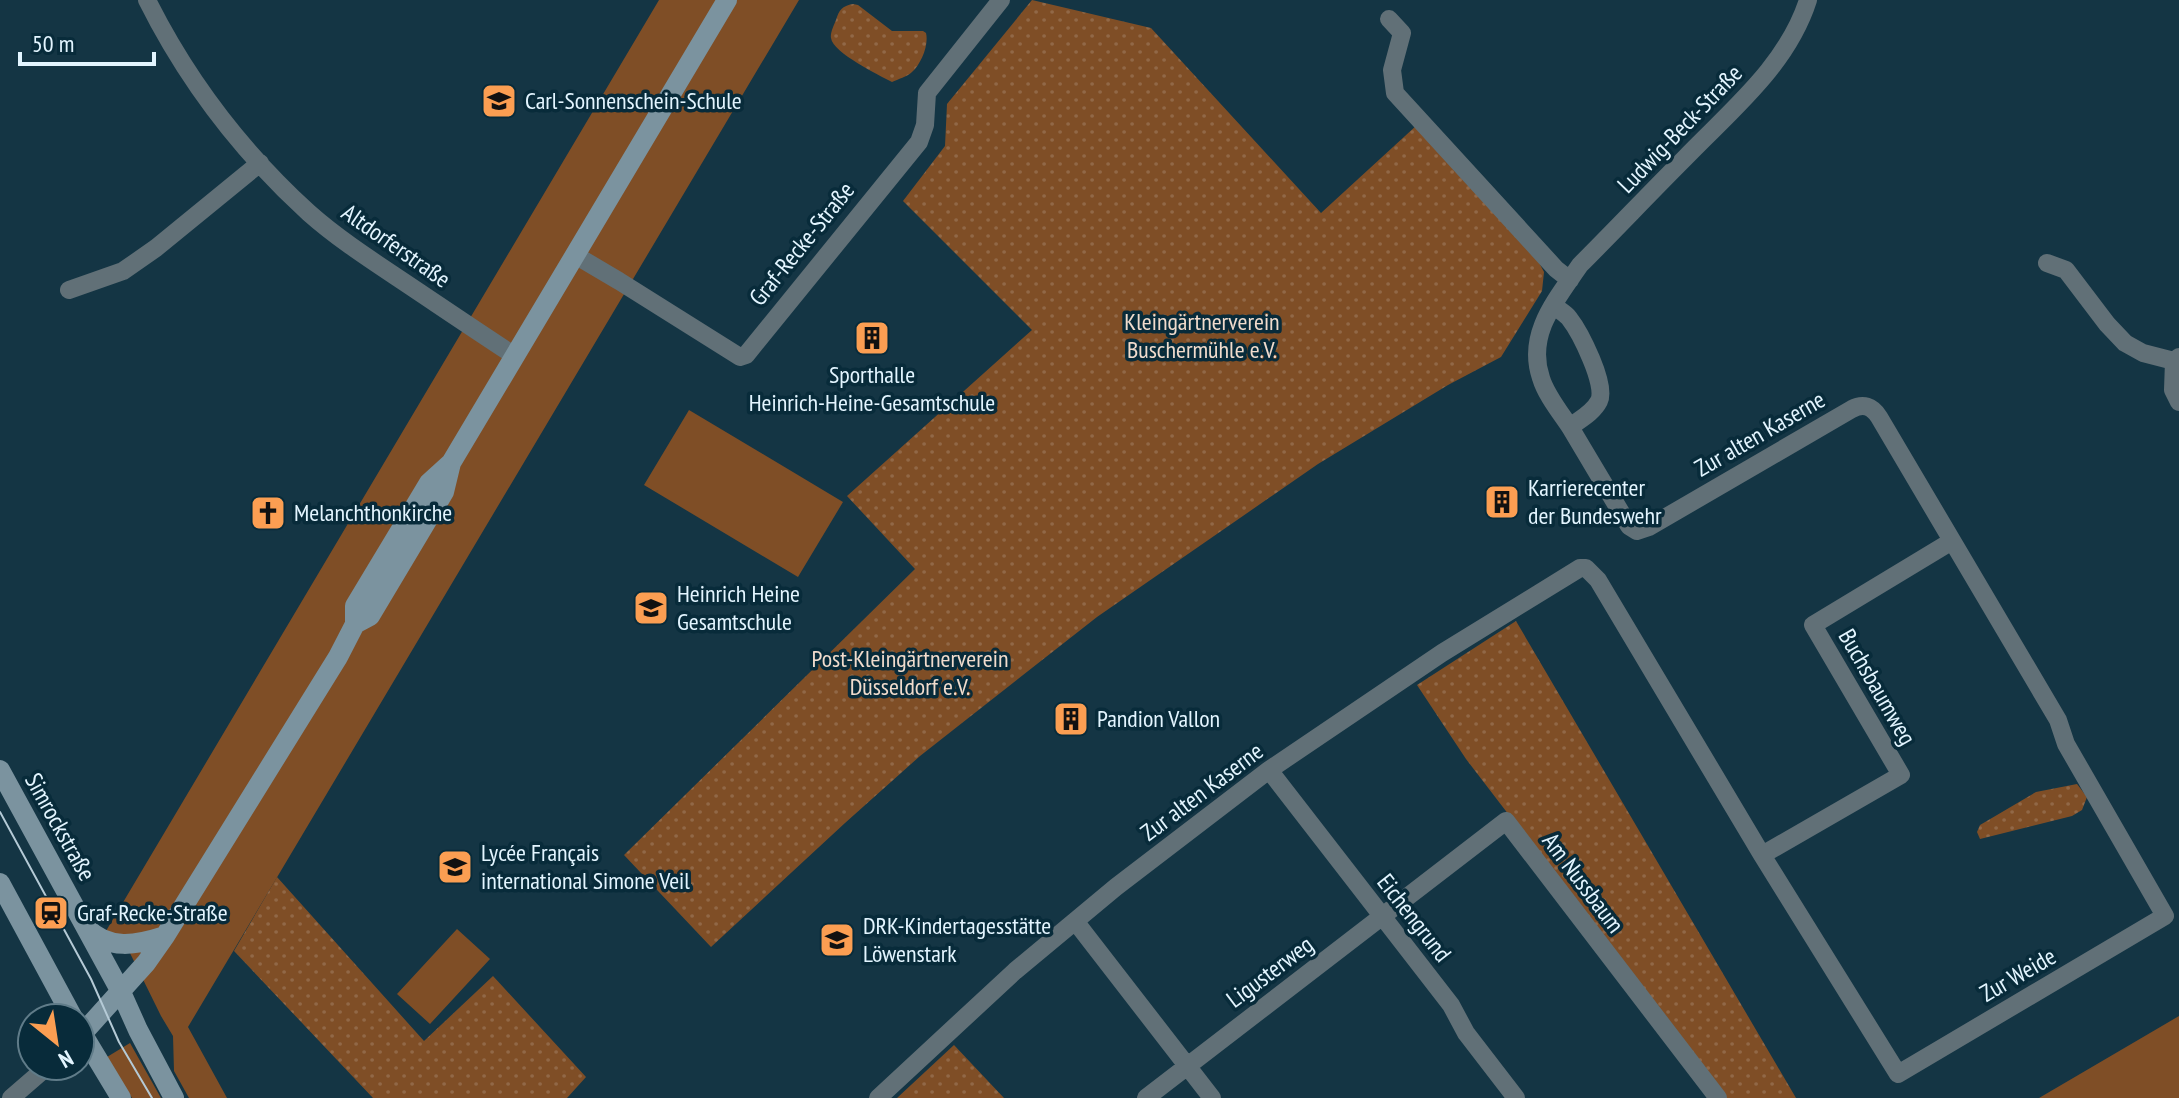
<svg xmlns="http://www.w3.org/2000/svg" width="2179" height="1098" font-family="'PT Sans Narrow',sans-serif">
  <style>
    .grass { fill: #7f4e26 }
    .park { fill: url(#park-dots) }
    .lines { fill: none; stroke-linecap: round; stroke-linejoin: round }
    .street { stroke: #617077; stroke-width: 18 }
    .secondary { stroke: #7b939f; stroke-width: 20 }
    .tram { stroke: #b5cad6; stroke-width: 2 }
    .labels { text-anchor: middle; stroke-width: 7; stroke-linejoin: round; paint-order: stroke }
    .poi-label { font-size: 24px; fill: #e3f5ff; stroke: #082b3a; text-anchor: start }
    .street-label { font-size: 24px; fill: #e3f5ff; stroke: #082b3a }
    .park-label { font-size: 24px; fill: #f1dccd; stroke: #082b3a }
  </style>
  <defs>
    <pattern id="park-dots" width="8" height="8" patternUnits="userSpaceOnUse" patternTransform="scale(2)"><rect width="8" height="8" fill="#7f4e26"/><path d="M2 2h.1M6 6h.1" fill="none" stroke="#916847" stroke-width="1.8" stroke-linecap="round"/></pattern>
  </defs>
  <rect width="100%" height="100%" fill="#143544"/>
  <path class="grass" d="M659,0H799L188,1027L227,1098H189L174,1071L173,1036L161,1016L126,945L106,931Z
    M689,410L843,502L798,577L644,485Z
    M457,929L490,959L430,1024L397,994Z
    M2179,1016V1098H2039Z
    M130,1043L161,1098H132L107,1057Z"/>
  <path class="park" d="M1032,0L1151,28L1321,213L1417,125L1535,255L1544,272L1542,291L1501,357L1448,385L1318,464L1097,617L920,756L845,823L711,947L624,855L915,569L847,496L1032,330L903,201L945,146L947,104Z
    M853,4L858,5L892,31H923L926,33C929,45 921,64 912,72C907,77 898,79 892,82C879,75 833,53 831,38C830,33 834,25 836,20C839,10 842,6 853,4Z
    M1516,621L1796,1098H1726L1466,759L1417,685Z
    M2077,784L2087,797L2082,810L2072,816L1980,839L1977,832L1980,825L2036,792Z
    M277,877L424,1041L493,976L586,1077L567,1098H373L234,951Z
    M954,1045L1004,1098H897Z"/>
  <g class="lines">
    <path class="street" d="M147,0C187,80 243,153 309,213C336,237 368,258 398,278C437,304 475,330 515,356
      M1389,19L1402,33L1392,70L1395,93L1556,269L1570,280
      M575,255L619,281L740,357L746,355L919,142L925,125L927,93L1001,0
      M2047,263L2066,270L2107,324L2125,343L2143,353L2174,361L2179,357
      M69,290L123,271L156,248L260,163
      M1554,306C1559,310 1565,313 1569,318C1580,332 1607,385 1599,401C1593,413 1579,420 1570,427C1560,412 1546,395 1541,378C1526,334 1556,300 1580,265C1615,230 1649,194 1684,159C1730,111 1787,66 1808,0
      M2174,361L2173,390L2179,402
      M1269,770L1451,1005L1466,1033L1516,1098
      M1762,855L1901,775L1813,625L1952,541
      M1075,921L1212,1098
      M11,1098L48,1066
      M878,1098L1015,971L1116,887L1269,770L1442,653L1580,568H1586L1598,580L1762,855L1898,1074L2165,916L2066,744L2058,720L1879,417C1872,406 1863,403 1852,409L1649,527L1637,531L1629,526L1570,427
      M1146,1098L1506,821L1718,1098"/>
    <path class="secondary" d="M355,624L370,616L444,492L451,463
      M0,770L121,992L138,1030L174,1098
      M0,883L73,1018
      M86,927C108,951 137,945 165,936
      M80,1030L121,1098
      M82,1034L146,963L165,936L338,657L355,624V606L429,483L451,463L727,0"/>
    <path class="tram" d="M0,812L91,979L119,1042L152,1098"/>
  </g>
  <defs>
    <symbol id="school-square" viewBox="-11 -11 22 22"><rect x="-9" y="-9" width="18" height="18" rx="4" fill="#fb9e52" stroke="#082b3a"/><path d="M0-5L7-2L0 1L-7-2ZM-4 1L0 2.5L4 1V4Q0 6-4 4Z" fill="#111"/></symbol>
    <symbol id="building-square" viewBox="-11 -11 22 22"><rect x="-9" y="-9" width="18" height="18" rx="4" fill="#fb9e52" stroke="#082b3a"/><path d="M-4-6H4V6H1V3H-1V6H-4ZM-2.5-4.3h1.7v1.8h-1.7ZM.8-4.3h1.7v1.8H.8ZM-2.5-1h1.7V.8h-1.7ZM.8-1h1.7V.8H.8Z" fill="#111"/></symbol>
    <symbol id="church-square" viewBox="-11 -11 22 22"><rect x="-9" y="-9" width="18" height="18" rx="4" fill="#fb9e52" stroke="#082b3a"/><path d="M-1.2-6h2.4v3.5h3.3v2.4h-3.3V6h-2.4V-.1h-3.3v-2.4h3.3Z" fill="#111"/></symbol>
    <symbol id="station-square" viewBox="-11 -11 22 22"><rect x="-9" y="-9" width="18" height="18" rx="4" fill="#fb9e52" stroke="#082b3a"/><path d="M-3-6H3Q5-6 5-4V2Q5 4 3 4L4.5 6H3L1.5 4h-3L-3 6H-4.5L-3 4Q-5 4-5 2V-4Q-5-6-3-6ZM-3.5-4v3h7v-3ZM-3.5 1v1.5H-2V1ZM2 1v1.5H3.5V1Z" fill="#111"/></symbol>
  </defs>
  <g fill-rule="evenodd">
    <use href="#school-square" x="479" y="81" width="40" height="40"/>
    <use href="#building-square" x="852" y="318" width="40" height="40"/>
    <use href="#building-square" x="1482" y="482" width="40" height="40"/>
    <use href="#church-square" x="248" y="493" width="40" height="40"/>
    <use href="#school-square" x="631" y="588" width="40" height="40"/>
    <use href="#building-square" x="1051" y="699" width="40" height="40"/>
    <use href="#school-square" x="435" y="847" width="40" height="40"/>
    <use href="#station-square" x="31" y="893" width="40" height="40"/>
    <use href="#school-square" x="817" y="920" width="40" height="40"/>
  </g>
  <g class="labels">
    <g class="poi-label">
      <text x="525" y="109">Carl-Sonnenschein-Schule</text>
      <text x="872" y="383" text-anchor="middle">Sporthalle<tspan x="872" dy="28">Heinrich-Heine-Gesamtschule</tspan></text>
      <text x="1528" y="496">Karrierecenter<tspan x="1528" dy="28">der Bundeswehr</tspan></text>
      <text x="294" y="521">Melanchthonkirche</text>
      <text x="677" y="602">Heinrich Heine<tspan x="677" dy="28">Gesamtschule</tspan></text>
      <text x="1097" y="727">Pandion Vallon</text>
      <text x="481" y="861">Lycée Français<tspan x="481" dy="28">international Simone Veil</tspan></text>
      <text x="77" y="921">Graf-Recke-Straße</text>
      <text x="863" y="934">DRK-Kindertagesstätte<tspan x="863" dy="28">Löwenstark</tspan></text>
    </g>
    <g class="street-label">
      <text transform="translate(1680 129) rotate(-46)" y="8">Ludwig-Beck-Straße</text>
      <text transform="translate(802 244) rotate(-51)" y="8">Graf-Recke-Straße</text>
      <text transform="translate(396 246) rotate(35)" y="8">Altdorferstraße</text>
      <text transform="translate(1760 434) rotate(-30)" y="8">Zur alten Kaserne</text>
      <text transform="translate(1877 687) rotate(60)" y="8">Buchsbaumweg</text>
      <text transform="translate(1202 792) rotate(-37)" y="8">Zur alten Kaserne</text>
      <text transform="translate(60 827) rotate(61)" y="8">Simrockstraße</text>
      <text transform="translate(1583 883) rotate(53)" y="8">Am Nussbaum</text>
      <text transform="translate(1414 918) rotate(52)" y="8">Eichengrund</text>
      <text transform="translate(1270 972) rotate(-37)" y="8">Ligusterweg</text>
      <text transform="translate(2018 975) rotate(-30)" y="8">Zur Weide</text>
    </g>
    <g class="park-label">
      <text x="1202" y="330">Kleingärtnerverein<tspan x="1202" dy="28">Buschermühle e.V.</tspan></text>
      <text x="910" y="667">Post-Kleingärtnerverein<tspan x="910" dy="28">Düsseldorf e.V.</tspan></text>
    </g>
  </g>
  <g transform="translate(56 1042) rotate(150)"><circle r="38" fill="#082b3a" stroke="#607c89" stroke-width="2"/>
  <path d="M0-6L14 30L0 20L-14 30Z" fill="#fb9e52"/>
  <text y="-12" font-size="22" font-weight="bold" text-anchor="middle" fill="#e3f5ff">N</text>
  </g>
  <path d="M20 52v12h134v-12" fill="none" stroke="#e3f5ff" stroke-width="4"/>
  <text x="32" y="52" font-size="24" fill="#e3f5ff" stroke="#082b3a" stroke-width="6" paint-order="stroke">50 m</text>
</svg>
